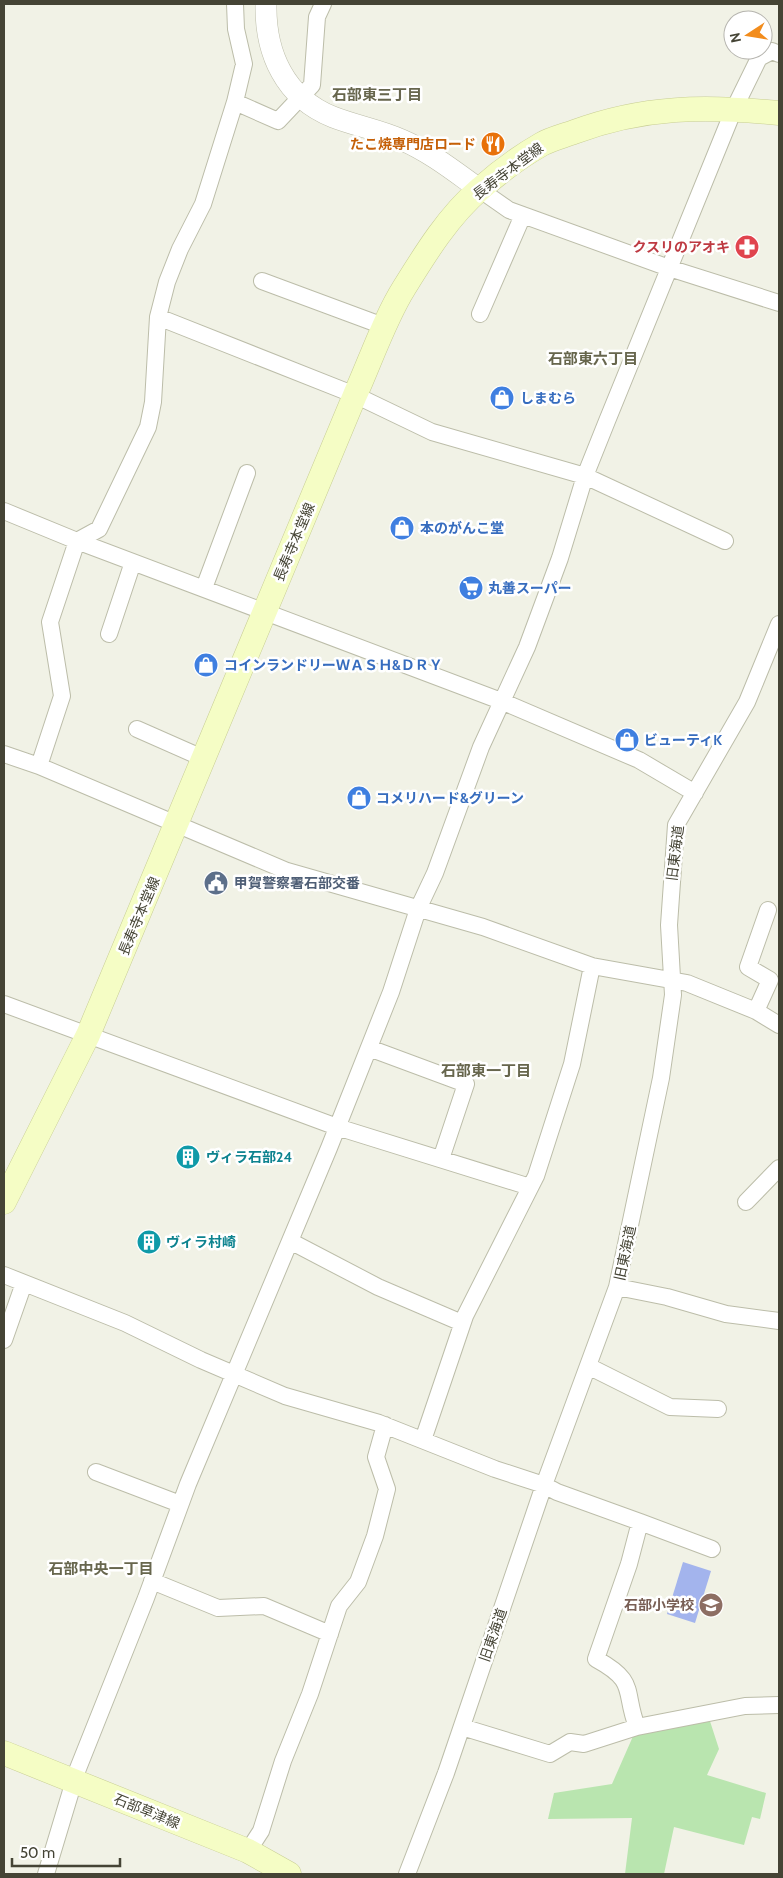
<svg xmlns="http://www.w3.org/2000/svg" width="783" height="1878" font-family="Cabin,'Noto Sans JP',sans-serif">
  <style>
    .green { fill: #b9e5af }
    .water { fill: #a3b4ed }
    .lines { fill: none; stroke-linecap: round; stroke-linejoin: round }
    .minor-casing { stroke: #bcbda9; stroke-width: 18 }
    .tertiary-casing { stroke: #bcbda9; stroke-width: 22 }
    .secondary-casing { stroke: #c8ce94; stroke-width: 25 }
    .minor { stroke: #fff; stroke-width: 16 }
    .tertiary { stroke: #fff; stroke-width: 21 }
    .secondary { stroke: #f5fdc5; stroke-width: 24 }
    .labels { text-anchor: middle; stroke-width: 5; stroke-linejoin: round; paint-order: stroke }
    .food-label { font-size: 14px; font-weight: bold; fill: #c56008; stroke: #fff; text-anchor: end }
    .street-label { font-size: 14px; fill: #454435; stroke: #fff }
    .health-label { font-size: 14px; font-weight: bold; fill: #be3a42; stroke: #fff; text-anchor: end }
    .shop-label { font-size: 14px; font-weight: bold; fill: #366cbe; stroke: #fff; text-anchor: start }
    .service-label { font-size: 14px; font-weight: bold; fill: #4e5e75; stroke: #fff; text-anchor: start }
    .culture-label { font-size: 14px; font-weight: bold; fill: #0d838f; stroke: #fff; text-anchor: start }
    .education-label { font-size: 14px; font-weight: bold; fill: #785e54; stroke: #fff; text-anchor: end }
    .neighbourhood-label { font-size: 15px; font-weight: bold; fill: #67664d; stroke: #fff }
  </style>
  <rect width="100%" height="100%" fill="#f1f2e6"/>
  <path class="green" d="M708,1715L719,1749L707,1775L766,1793L760,1819L752,1817L744,1845L674,1827L664,1874H625L632,1818L548,1819L554,1793L612,1784L634,1734Z"/>
  <path class="water" d="M683,1562L711,1571L695,1623L667,1614Z"/>
  <g class="lines">
    <defs>
      <path id="minor" d="M235,4L236,29L244,64L235,102
        M479,189L509,210L669,268L779,303
        M262,281L386,327
        M480,314L523,215
        M158,317L355,395L432,432L585,476L725,541
        M4,511L77,541L501,701L639,760L695,793
        M204,588L247,473
        M109,634L133,562
        M137,729L205,759
        M4,754L39,766L287,871L483,927L592,966L687,983L756,1011L779,1025
        M39,766L62,696L50,622L77,541L99,529L148,427L153,402L158,317L167,282L180,249L203,204L235,102L278,121L312,85L317,17L323,4
        M4,1004L337,1127L530,1187
        M756,1011L770,980L748,967L768,910
        M369,1048L466,1084L441,1159
        M746,1202L779,1168
        M290,1241L378,1287L462,1323
        M4,1275L125,1323L201,1360L285,1396L379,1423L495,1469L544,1485L557,1492L640,1522L629,1564L596,1659C638,1682 623,1690 637,1727L745,1706L779,1705
        M617,1287L667,1297L726,1314L779,1321
        M4,1340L24,1283
        M588,1366L670,1407L718,1409
        M423,1440L465,1316L536,1176L572,1064L592,966
        M96,1472L180,1504
        M640,1522L712,1549
        M152,1581L218,1608L264,1606L330,1634
        M462,1727L550,1754L570,1742L584,1744L637,1727
        M248,1851L261,1831L283,1761L310,1694L339,1606L358,1582L375,1536L387,1489L376,1457L385,1425
        M46,1874L77,1771L146,1598L188,1484L329,1148L391,992L418,909L435,873L481,747L527,647L560,558L585,476L607,421L734,109L759,58L772,51L779,54
        M407,1874L446,1773L544,1485L617,1287L661,1078L673,995L669,925L676,825L747,702L779,624"/>
      <path id="tertiary" d="M266,4C265,53 285,98 333,117C356,126 380,130 402,140C430,152 454,171 479,189"/>
      <path id="secondary" d="M4,1202L88,1035L355,395C370,362 385,318 404,288C425,254 449,215 480,189C498,173 521,156 542,144C551,139 563,136 574,132C644,106 705,106 779,113
        M4,1753L248,1851L289,1874"/>
    </defs>
    <use href="#minor" class="minor-casing"/>
    <use href="#tertiary" class="tertiary-casing"/>
    <use href="#secondary" class="secondary-casing"/>
    <use href="#minor" class="minor"/>
    <use href="#tertiary" class="tertiary"/>
    <use href="#secondary" class="secondary"/>
  </g>
  <defs>
    <symbol id="restaurant-disc" viewBox="-11 -11 22 22"><circle r="9.5" fill="#e8710a" stroke="#fff"/><path d="M-5-6h1v4h1v-4h1v4h1v-4h1v5L-1.5 .5V6h-2V.5L-5-1ZM5-6V6H3V1.5H1.5Q1.5-4 5-6Z" fill="#fff"/></symbol>
    <symbol id="pharmacy-disc" viewBox="-11 -11 22 22"><circle r="9.5" fill="#e0444e" stroke="#fff"/><path d="M-2-6h4v4h4v4h-4v4h-4v-4h-4v-4h4Z" fill="#fff"/></symbol>
    <symbol id="shop-disc" viewBox="-11 -11 22 22"><circle r="9.5" fill="#3f7fe0" stroke="#fff"/><path d="M-5-2.5h2.3a2.7 3.5 0 0 1 5.4 0H5L5.5 6h-11ZM-1.5-2.5h3a1.5 2.3 0 0 0-3 0Z" fill="#fff"/></symbol>
    <symbol id="supermarket-disc" viewBox="-11 -11 22 22"><circle r="9.5" fill="#3f7fe0" stroke="#fff"/><path d="M-6-5.5h2.5l.6 2H6L4.5 2H-2.5L-4.4-4H-6ZM-1.5 3.2a1.3 1.3 0 1 0 .1 0ZM3 3.2a1.3 1.3 0 1 0 .1 0Z" fill="#fff"/></symbol>
    <symbol id="civic-disc" viewBox="-11 -11 22 22"><circle r="9.5" fill="#5c6f8a" stroke="#fff"/><path d="M-.6-6.5H3V-4.5H.6V-3L4-1V1h2V6H-6V1h2V-1L-.6-3ZM-1.2 2.5V6h2.4V2.5Z" fill="#fff"/></symbol>
    <symbol id="building-disc" viewBox="-11 -11 22 22"><circle r="9.5" fill="#0f9aa8" stroke="#fff"/><path d="M-4-6H4V6H1V3H-1V6H-4ZM-2.5-4.3h1.7v1.8h-1.7ZM.8-4.3h1.7v1.8H.8ZM-2.5-1h1.7V.8h-1.7ZM.8-1h1.7V.8H.8Z" fill="#fff"/></symbol>
    <symbol id="school-disc" viewBox="-11 -11 22 22"><circle r="9.5" fill="#8d6e63" stroke="#fff"/><path d="M0-5L7-2L0 1L-7-2ZM-4 1L0 2.5L4 1V4Q0 6-4 4Z" fill="#fff"/></symbol>
  </defs>
  <g fill-rule="evenodd">
    <use href="#restaurant-disc" x="479" y="130" width="28" height="28"/>
    <use href="#pharmacy-disc" x="733" y="233" width="28" height="28"/>
    <use href="#shop-disc" x="488" y="384" width="28" height="28"/>
    <use href="#shop-disc" x="388" y="514" width="28" height="28"/>
    <use href="#supermarket-disc" x="457" y="574" width="28" height="28"/>
    <use href="#shop-disc" x="192" y="651" width="28" height="28"/>
    <use href="#shop-disc" x="613" y="726" width="28" height="28"/>
    <use href="#shop-disc" x="345" y="784" width="28" height="28"/>
    <use href="#civic-disc" x="202" y="869" width="28" height="28"/>
    <use href="#building-disc" x="174" y="1143" width="28" height="28"/>
    <use href="#building-disc" x="135" y="1228" width="28" height="28"/>
    <use href="#school-disc" x="697" y="1591" width="28" height="28"/>
  </g>
  <g class="labels">
    <g class="food-label">
      <text x="476" y="149">たこ焼専門店ロード</text>
    </g>
    <g class="street-label">
      <text transform="translate(508 171) rotate(-37)" y="5">長寿寺本堂線</text>
      <text transform="translate(294 542) rotate(-67)" y="5">長寿寺本堂線</text>
      <text transform="translate(675 853) rotate(-83)" y="5">旧東海道</text>
      <text transform="translate(139 916) rotate(-67)" y="5">長寿寺本堂線</text>
      <text transform="translate(625 1253) rotate(-78)" y="5">旧東海道</text>
      <text transform="translate(493 1635) rotate(-71)" y="5">旧東海道</text>
      <text transform="translate(147 1811) rotate(22)" y="5">石部草津線</text>
    </g>
    <g class="health-label">
      <text x="730" y="252">クスリのアオキ</text>
    </g>
    <g class="shop-label">
      <text x="520" y="403">しまむら</text>
      <text x="420" y="533">本のがんこ堂</text>
      <text x="488" y="593">丸善スーパー</text>
      <text x="224" y="670">コインランドリーＷＡＳＨ&amp;ＤＲＹ</text>
      <text x="644" y="745">ビューティK</text>
      <text x="376" y="803">コメリハード&amp;グリーン</text>
    </g>
    <g class="service-label">
      <text x="234" y="888">甲賀警察署石部交番</text>
    </g>
    <g class="culture-label">
      <text x="206" y="1162">ヴィラ石部24</text>
      <text x="166" y="1247">ヴィラ村崎</text>
    </g>
    <g class="education-label">
      <text x="694" y="1610">石部小学校</text>
    </g>
    <g class="neighbourhood-label">
      <text x="377" y="100">石部東三丁目</text>
      <text x="593" y="364">石部東六丁目</text>
      <text x="486" y="1076">石部東一丁目</text>
      <text x="101" y="1574">石部中央一丁目</text>
    </g>
  </g>
  <rect width="783" height="1878" fill="none" stroke="#454435" stroke-width="10"/>
  <g transform="translate(748 35) rotate(258)"><circle r="24" fill="#ffffff" stroke="#b5b4ae"/>
  <path d="M0-4L9 19L0 12L-9 19Z" fill="#f28c1c"/>
  <text y="-8" font-size="14" font-weight="bold" text-anchor="middle" fill="#454435">N</text>
  </g>
  <path d="M12 1858v8h108v-8" fill="none" stroke="#454435" stroke-width="2.5"/>
  <text x="20" y="1858" font-size="15" fill="#454435" stroke="#ffffff" stroke-width="4" paint-order="stroke">50 m</text>
</svg>
